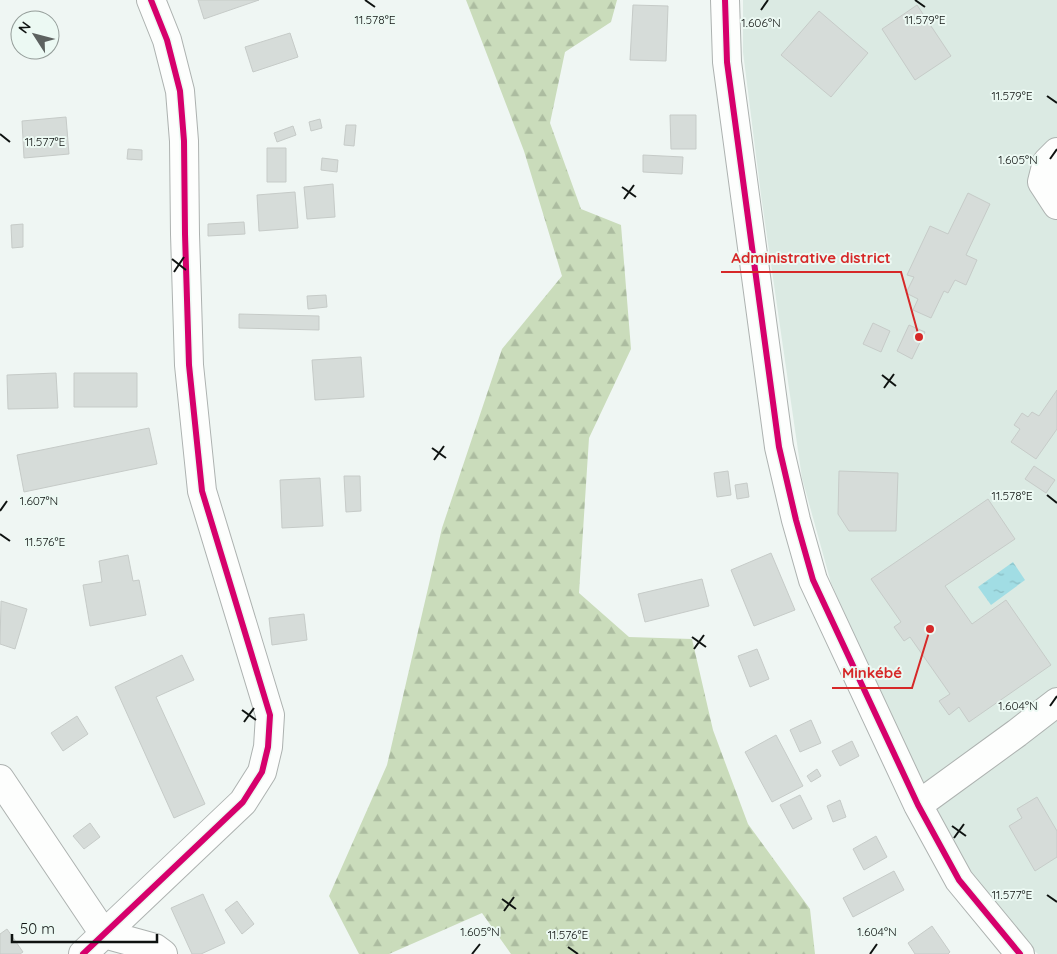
<svg xmlns="http://www.w3.org/2000/svg" width="1057" height="954" font-family="Quicksand,sans-serif">
  <style>
    .built { fill: #dbeae3 }
    .forest { fill: url(#forest-firs) }
    .water { fill: url(#water-ripples) }
    .building { fill: #d6dcd9; stroke: #c6cbc8 }
    .lines { fill: none; stroke-linecap: round; stroke-linejoin: round }
    .minor-casing { stroke: #adb2b0; stroke-width: 30 }
    .minor { stroke: #fdfefd; stroke-width: 28 }
    .cycleway-casing { stroke: #ecf9f3; stroke-width: 9 }
    .cycleway { stroke: #d6006c; stroke-width: 6 }
    .ticks { fill: none; stroke: #0f1311; stroke-width: 2 }
    .ticks-label { font-size: 12px; text-anchor: middle; fill: #0f1311; stroke: #ecf9f3; stroke-width: 4; stroke-linejoin: round; paint-order: stroke }
    .leader { fill: none; stroke: #d62828; stroke-width: 2 }
    .callout-dot { fill: #d62828; stroke: #ecf9f3; stroke-width: 2 }
    .callout-label { font-size: 15px; text-anchor: middle; font-weight: bold; fill: #d62828; stroke: #ecf9f3; stroke-width: 4; stroke-linejoin: round; paint-order: stroke }
  </style>
  <defs>
    <pattern id="forest-firs" width="22" height="20" patternUnits="userSpaceOnUse" patternTransform="scale(1.25)"><rect width="22" height="20" fill="#cadcbb"/><path d="M5 1l3.5 6h-7zM16 11l3.5 6h-7z" fill="#acbca0"/></pattern>
    <pattern id="water-ripples" width="26" height="14" patternUnits="userSpaceOnUse" patternTransform="scale(1.25)"><rect width="26" height="14" fill="#a1dde4"/><path d="M2 4q2-2 4 0t4 0M15 11q2-2 4 0t4 0" fill="none" stroke="#89bdc3"/></pattern>
  </defs>
  <rect width="100%" height="100%" fill="#eff6f3"/>
  <path class="built" d="M743,0H1057V954H1038L1027,944L962,862L919,779L831,583L802,478L761,195L743,52Z"/>
  <path class="forest" d="M466,0H617L611,22L565,52L550,123L581,209L621,225L631,349L589,438L579,593L629,637L692,639L713,730L748,824L810,909L815,954H511L482,913L389,954H359L329,896L387,765L442,528L502,349L562,276L524,151Z"/>
  <path class="water" d="M1013,562L1025,580L991,605L978,587Z"/>
  <path class="building" d="M198,0H259L204,19Z
    M633,5L668,6L666,61L630,60Z
    M917,5L951,56L915,80L882,29Z
    M819,11L868,53L831,97L781,55Z
    M290,33L298,57L253,72L245,47Z
    M670,115H696V149H671Z
    M66,117L69,154L24,158L22,121Z
    M320,119L322,128L311,131L309,122Z
    M346,125H356L354,146L344,145Z
    M293,126L296,135L277,142L274,133Z
    M267,148H286V182H267Z
    M128,149L142,150V160L127,159Z
    M643,155L683,157L682,174L643,172Z
    M322,158L338,160L337,172L321,170Z
    M333,184L335,217L307,219L304,187Z
    M295,192L298,228L259,231L257,195Z
    M968,193L990,204L966,255L977,260L966,285L955,280L948,293L944,291L931,318L913,310L918,299L906,293L914,277L907,275L930,226L948,234Z
    M244,222L245,234L208,236V224Z
    M23,224V247L12,248L11,225Z
    M326,295L327,307L308,309L307,296Z
    M239,314L319,316V330L239,328Z
    M873,323L890,331L881,352L863,344Z
    M909,325L925,332L912,359L897,351Z
    M361,357L364,397L315,400L312,360Z
    M56,373L58,408L8,409L7,375Z
    M74,373H137V407H74Z
    M1057,390V429L1036,459L1011,442L1020,429L1014,425L1022,413L1028,417L1032,412L1039,416Z
    M149,428L157,464L24,492L17,455Z
    M1034,466L1055,480L1046,493L1025,479Z
    M728,471L731,495L717,497L714,473Z
    M839,471L898,473L896,531H849L838,514Z
    M344,476H360L361,511L346,512Z
    M320,478L323,526L282,528L280,480Z
    M747,483L749,497L737,499L735,485Z
    M988,499L1015,539L945,586L972,624L1006,600L1051,665L969,722L959,707L949,715L939,701L950,694L910,637L904,641L894,627L901,622L871,579Z
    M771,553L795,610L754,626L731,570Z
    M128,555L133,581L139,580L146,615L90,626L83,585L102,582L99,561Z
    M702,579L709,606L645,622L638,594Z
    M1,601L27,609L15,649L0,644Z
    M304,614L307,640L272,645L269,618Z
    M757,649L769,679L750,687L738,656Z
    M182,655L194,680L156,697L205,804L174,818L115,687Z
    M77,716L88,734L63,751L51,733Z
    M811,720L821,743L800,752L790,730Z
    M776,735L803,786L772,802L745,752Z
    M852,741L859,756L840,766L832,751Z
    M817,769L821,776L811,782L807,776Z
    M800,795L812,819L793,829L780,805Z
    M1037,797L1057,831V857L1035,871L1009,826L1022,818L1017,809Z
    M840,800L846,817L833,822L827,806Z
    M90,823L100,837L84,849L73,836Z
    M876,836L887,857L864,870L853,849Z
    M894,871L904,890L853,917L843,898Z
    M203,894L225,943L201,954H192L171,908Z
    M237,901L254,924L242,934L225,910Z
    M932,926L950,952L948,954H915L908,943Z
    M7,929L23,952L20,954H0V934Z"/>
  <g class="lines">
    <defs>
      <path id="minor" d="M725,0L727,62L779,447L796,520L813,580L918,805L959,880L1020,954
        M1057,152L1047,162L1042,182L1057,205
        M0,779L104,934L155,948L163,954
        M918,805L1017,733L1057,702
        M83,954L243,802L262,772L268,747L270,715L202,491L189,365L185,234L184,141L180,91L167,40L151,0"/>
    </defs>
    <use href="#minor" class="minor-casing"/>
    <use href="#minor" class="minor"/>
    <defs>
      <path id="cycleway" d="M725,0L727,62L779,447L796,520L813,580L918,805L959,880L1020,954
        M83,954L243,802L262,772L268,747L270,715L202,491L189,365L185,234L184,141L180,91L167,40L151,0"/>
    </defs>
    <use href="#cycleway" class="cycleway-casing"/>
    <use href="#cycleway" class="cycleway"/>
  </g>
  <path class="ticks" d="M365,0L375,7M915,0L925,7M761,10L768,0M1047,96L1057,103M0,134L10,142M1050,159L1057,149M622,187L636,197M624,199L634,185M172,259L186,270M174,272L184,257M882,375L896,386M884,388L894,374M432,448L446,458M434,460L444,446M1047,495L1057,503M0,511L7,501M0,534L10,541M692,637L706,647M694,649L704,635M1050,706L1057,696M242,710L256,720M244,722L254,708M952,826L966,836M954,838L964,824M1047,895L1057,902M502,899L516,909M504,911L514,897M568,947L578,954M472,954L480,944M870,954L877,944"/>
  <g class="ticks-label">
    <text x="375" y="24">11.578°E</text>
    <text x="925" y="24">11.579°E</text>
    <text x="761" y="27">1.606°N</text>
    <text x="1012" y="100">11.579°E</text>
    <text x="45" y="146">11.577°E</text>
    <text x="1018" y="164">1.605°N</text>
    <text x="1012" y="500">11.578°E</text>
    <text x="39" y="505">1.607°N</text>
    <text x="45" y="546">11.576°E</text>
    <text x="1018" y="710">1.604°N</text>
    <text x="1012" y="899">11.577°E</text>
    <text x="480" y="936">1.605°N</text>
    <text x="877" y="936">1.604°N</text>
    <text x="568" y="939">11.576°E</text>
  </g>
  <path class="leader" d="M919 337L901 272H721M930 629L912 688H832"/>
  <g class="callout-dot">
    <circle cx="919" cy="337" r="5"/>
    <circle cx="930" cy="629" r="5"/>
  </g>
  <g class="callout-label">
    <text x="811" y="263">Administrative district</text>
    <text x="872" y="678">Minkébé</text>
  </g>
  <g transform="translate(35 35) rotate(306)"><circle r="24" fill="#ecf9f3" stroke="#949d99"/>
  <path d="M0-4L9 19L0 12L-9 19Z" fill="#5d6260"/>
  <text y="-8" font-size="14" font-weight="bold" text-anchor="middle" fill="#0f1311">N</text>
  </g>
  <path d="M12 934v8h145v-8" fill="none" stroke="#0f1311" stroke-width="2.5"/>
  <text x="20" y="934" font-size="15" fill="#0f1311" stroke="#ecf9f3" stroke-width="4" paint-order="stroke">50 m</text>
</svg>
